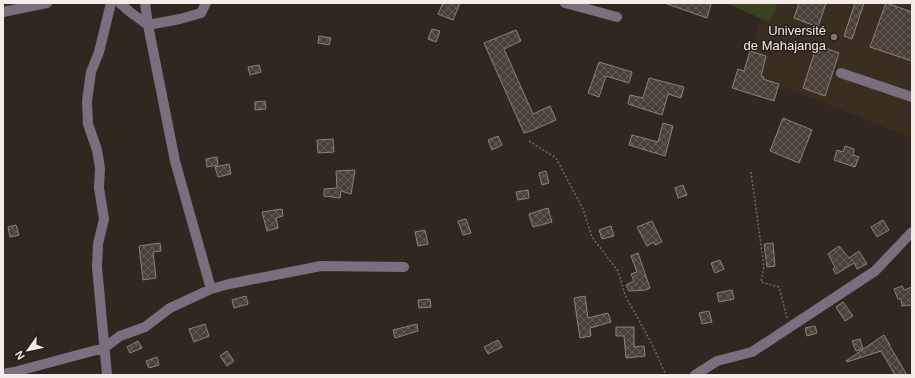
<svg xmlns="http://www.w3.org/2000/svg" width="915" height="378" font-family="Arial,sans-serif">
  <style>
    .education { fill: #3a2e20 }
    .green { fill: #384322 }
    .building { fill: url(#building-cross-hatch); stroke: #8e8279 }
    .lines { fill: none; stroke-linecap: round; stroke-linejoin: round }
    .path { stroke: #726963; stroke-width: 1.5; stroke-dasharray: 2 2; stroke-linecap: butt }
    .minor { stroke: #7b6e7f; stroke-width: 10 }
    .education-dot { fill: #8d6e63; stroke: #271d17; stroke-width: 1.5 }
    .labels { text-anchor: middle; stroke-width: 3; stroke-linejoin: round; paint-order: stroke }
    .poi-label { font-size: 13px; fill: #f3ece7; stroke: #271d17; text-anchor: end }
  </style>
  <defs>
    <pattern id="building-cross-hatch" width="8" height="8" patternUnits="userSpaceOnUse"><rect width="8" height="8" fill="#4a4037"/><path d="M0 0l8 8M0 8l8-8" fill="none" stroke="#655c54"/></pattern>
  </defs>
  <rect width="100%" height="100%" fill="#312720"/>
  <path class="education" d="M767,3H912V138L744,71Z"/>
  <path class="green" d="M726,3H778L769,22Z"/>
  <path class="building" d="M443,3H460L453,20L438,14Z
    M668,3H707L711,4L707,18L667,4Z
    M799,3H826L818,27L794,18Z
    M855,3H864L852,39L844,36Z
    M886,3L912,12V61L870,47Z
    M432,29L440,31L436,42L428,39Z
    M516,30L521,41L504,49L533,114L550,106L556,120L531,131L524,133L484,43Z
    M319,36L331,38L329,45L318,43Z
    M817,45L839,53L825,96L803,88Z
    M750,51L766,56L761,76L764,77L763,79L779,84L774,101L732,88L738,69L744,71Z
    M599,62L632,72L629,83L606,76L599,97L588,93Z
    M259,65L261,72L250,75L248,67Z
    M649,78L684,87L681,98L668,94L662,115L628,104L630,95L643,98Z
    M265,101L266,109L255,110V102Z
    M783,118L812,130L799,163L770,151Z
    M663,123L673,126L665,156L629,145L632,135L658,142Z
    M498,136L502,145L492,150L488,140Z
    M333,139L334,152L318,153L317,140Z
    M845,146L854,149L853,155L859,157L855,167L834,160L837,150L843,152Z
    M217,157L218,165L207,167L206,159Z
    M229,164L231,174L218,177L215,167Z
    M355,170L351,194L341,191L340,198L324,196V189L337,188L336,171Z
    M546,171L549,183L542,185L539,173Z
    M683,185L687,195L678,198L675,188Z
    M528,190L529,198L518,200L516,192Z
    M548,208L552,222L533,227L529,214Z
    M282,209L283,216L276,218L278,228L267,231L262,212Z
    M466,219L471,233L463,235L458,221Z
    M883,220L889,230L877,237L871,227Z
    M652,221L662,242L655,245L654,242L647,246L637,227Z
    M16,225L19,235L10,237L8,227Z
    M611,226L614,236L602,239L599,230Z
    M425,230L428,244L418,246L415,232Z
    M160,243L161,251L153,252L156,278L143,280L139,246Z
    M773,243L775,266L767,267L764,244Z
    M839,246L849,258L859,251L867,264L857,269L854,263L836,274L833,269L835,267L828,254Z
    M638,253L650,288L646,290L629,291L626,285L634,281L631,274L637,272L631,256Z
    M720,260L724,269L715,273L711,263Z
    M902,286L904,290L912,287V305L902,306L901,299H898L894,289Z
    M732,290L734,299L719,302L717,293Z
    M246,296L248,304L234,308L232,300Z
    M585,296L588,318L608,313L611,322L590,328L591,336L580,338L574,298Z
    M430,299L431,307L419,308L418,300Z
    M843,302L853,316L845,321L836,307Z
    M709,311L712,322L702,324L699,313Z
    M205,324L209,336L194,342L189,329Z
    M417,324L418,331L395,338L393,330Z
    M815,326L817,333L807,336L805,328Z
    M616,327H634V347L644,346L645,356L626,358L624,336H616Z
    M884,335L890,345H889L907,375H895L881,351L847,362L846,361Z
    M860,339L863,349L856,351L852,341Z
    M498,340L502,347L488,354L484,347Z
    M138,341L142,348L130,353L127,347Z
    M227,351L234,361L227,366L220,356Z
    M157,357L159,365L149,368L146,361Z"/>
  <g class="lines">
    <path class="path" d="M529,141L556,158L583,209L592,237L618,271L625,295L652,344L666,375
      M751,172L764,267L761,282L779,287L787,318"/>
    <path class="minor" d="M120,3L130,12L148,25L180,19L201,13L206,3
      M145,3L148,25L175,161L211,289
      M565,3L617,17
      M3,12L47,3
      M841,73L912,97
      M3,374L14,372L104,348L120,336L145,327L170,308L211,289L229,284L321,266L404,267
      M107,375L97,267L98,244L104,219L99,188L100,168L97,150L88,124L87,101L91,72L99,52L111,3
      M695,375L717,361L752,352L875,271L912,232"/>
  </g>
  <circle class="education-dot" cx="834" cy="37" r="4"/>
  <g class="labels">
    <g class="poi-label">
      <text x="826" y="35">Université<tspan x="826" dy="15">de Mahajanga</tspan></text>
    </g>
  </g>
  <rect width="915" height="378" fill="none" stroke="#f3ece7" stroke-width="8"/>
  <g transform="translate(28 350) rotate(237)" stroke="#271d17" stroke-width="3" paint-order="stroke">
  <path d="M0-3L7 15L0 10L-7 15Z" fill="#f3ece7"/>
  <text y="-6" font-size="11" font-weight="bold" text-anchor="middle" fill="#f3ece7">N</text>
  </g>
</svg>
